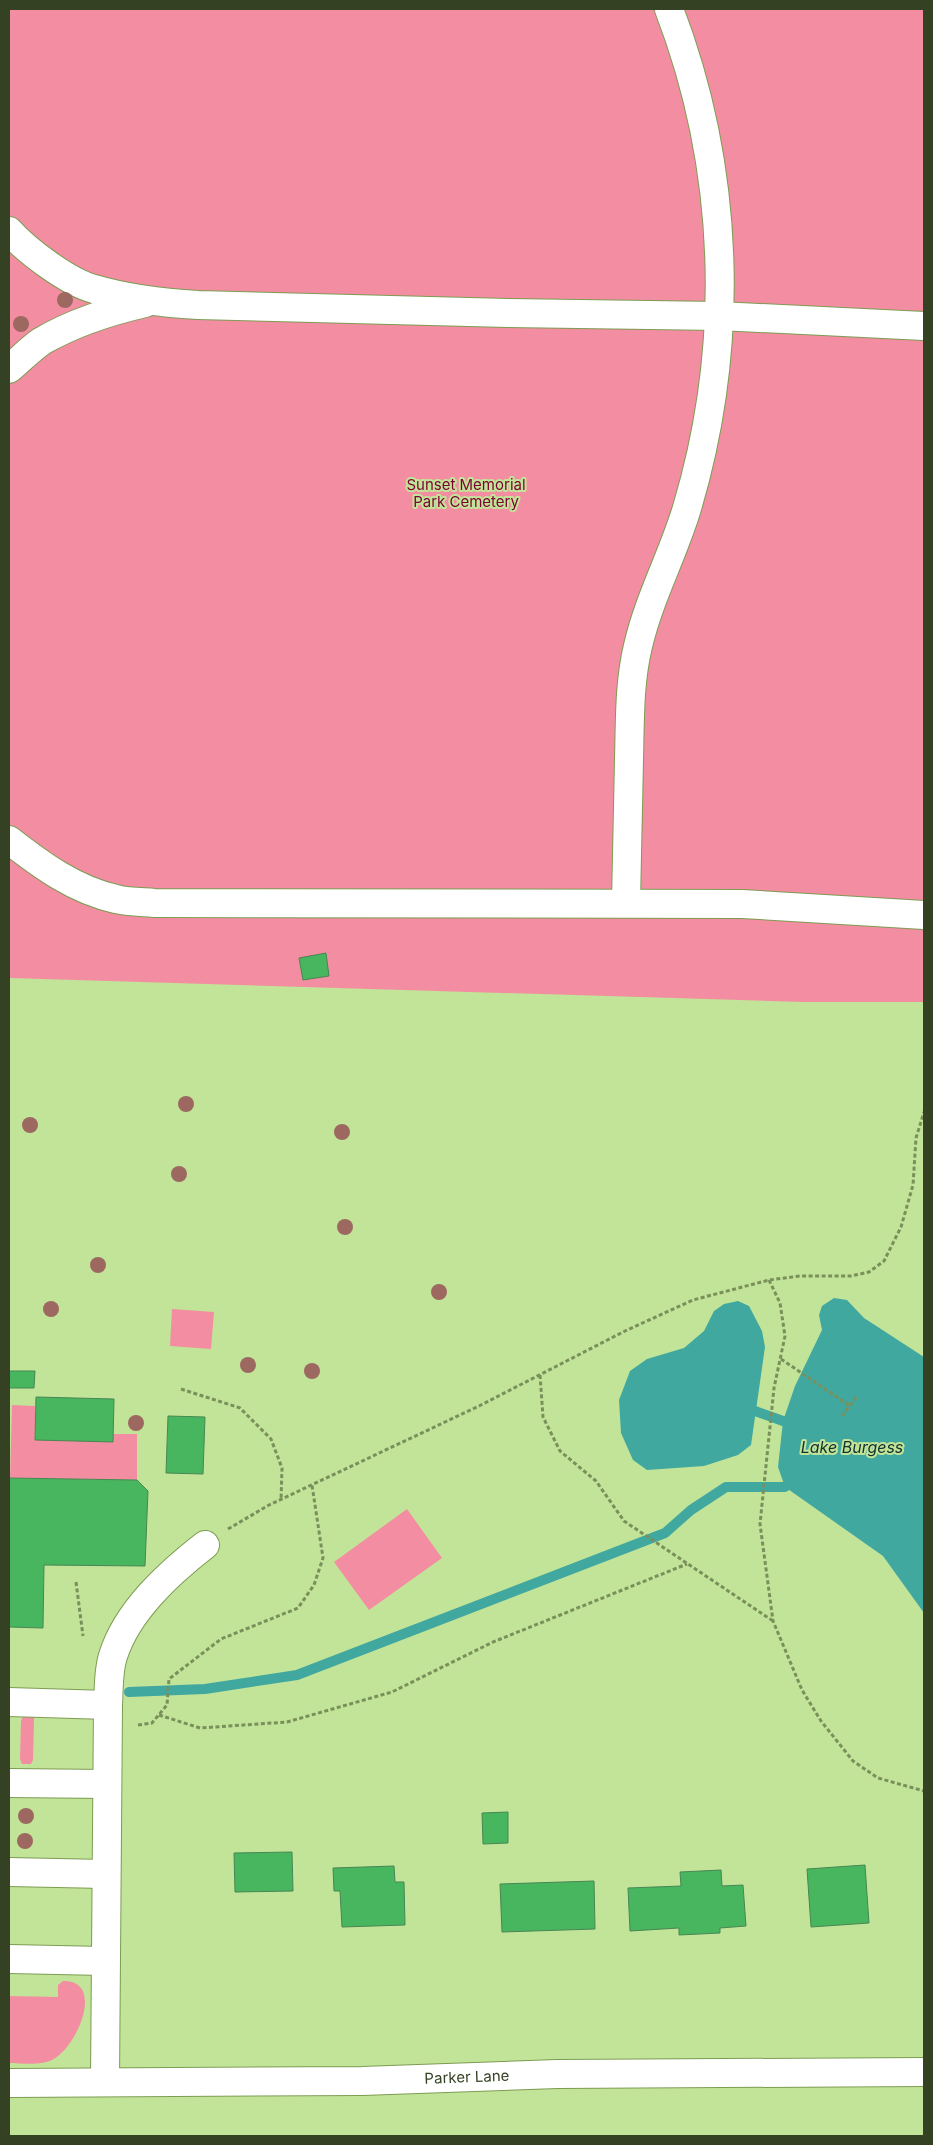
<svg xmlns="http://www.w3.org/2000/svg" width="933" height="2145" font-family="Inter,sans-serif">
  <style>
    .green { fill: #f38ea2 }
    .water { fill: #41a8a0 }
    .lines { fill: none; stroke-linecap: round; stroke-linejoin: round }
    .stream { stroke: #41a8a0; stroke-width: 10 }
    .building { fill: #48b55f; stroke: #478752 }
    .minor-casing { stroke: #7d9c53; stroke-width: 30 }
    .path { stroke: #79905b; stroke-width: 3; stroke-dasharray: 4 2.5; stroke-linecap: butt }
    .minor { stroke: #fff; stroke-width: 28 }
    .tree { fill: #9c6860 }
    .labels { text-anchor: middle; stroke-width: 4; stroke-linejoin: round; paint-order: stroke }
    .park-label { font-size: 15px; fill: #7d0233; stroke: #c2e498 }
    .street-label { font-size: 15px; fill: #344122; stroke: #c2e498 }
    .water-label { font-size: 16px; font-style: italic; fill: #11312e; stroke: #c2e498 }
  </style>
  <rect width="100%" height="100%" fill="#c2e498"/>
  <path class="green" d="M9,9H924V1002H802L9,978Z
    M172,1309L214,1312L211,1349L170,1346Z
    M12,1405L35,1406V1440L113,1434H137V1480L10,1478Z
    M407,1509L442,1558L369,1610L334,1562Z
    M30,1714L34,1717V1722L33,1760L31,1764H22L20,1759L21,1721L23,1716Z
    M63,1981C106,1980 77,2048 52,2060C40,2066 21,2063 9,2063V1996L58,1997V1985Z"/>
  <path class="water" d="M834,1298L847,1300L864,1318L924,1357V1613L883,1556L785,1487L778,1467L783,1421L795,1386L822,1330L819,1315L822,1306Z
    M738,1301L749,1306L762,1331L765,1347L751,1445L738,1455L704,1466L647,1470L633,1460L621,1433L619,1400L630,1371L647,1359L684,1348L704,1331L714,1311L724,1304Z"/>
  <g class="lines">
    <path class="stream" d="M755,1411L783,1421
      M129,1692L205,1689L297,1675L665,1533L691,1510L726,1487H785"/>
  </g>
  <path class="building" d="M326,953L329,976L303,980L299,958Z
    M9,1371H35L34,1388H9Z
    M36,1397L114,1399L113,1442L35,1440Z
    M168,1416L205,1417L203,1474L166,1473Z
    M9,1478L137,1480L148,1491L145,1566L44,1565L43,1628L9,1627Z
    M508,1812V1843L483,1844L482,1813Z
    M292,1852L293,1891L235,1892L234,1853Z
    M865,1865L869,1923L811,1927L807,1869Z
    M394,1866L395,1882H404L405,1925L342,1927L340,1891H334L333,1868Z
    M721,1870L722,1886L743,1885L746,1926L720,1928V1933L679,1935V1928L630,1931L628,1888L681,1886L680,1872Z
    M594,1881L595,1929L502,1932L500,1884Z"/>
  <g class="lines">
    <defs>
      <g id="minor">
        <path d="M9,231C27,251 68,282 94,289C128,299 162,303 198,305L508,313L719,316L924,326"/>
        <path d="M9,369C20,360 30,349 42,341C73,323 110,311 145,303"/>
        <path d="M9,840C41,865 75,890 116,899C128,902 142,902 154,903L742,904L924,915"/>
        <path d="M626,902C627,855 628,808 629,760C630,722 629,683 638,646C649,598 673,555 687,508C736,344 730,168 669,9"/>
        <path d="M9,1702L108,1705"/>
        <path d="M9,1783L107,1784"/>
        <path d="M9,1872L105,1874"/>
        <path d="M9,1959L105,1961"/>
        <path d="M105,2082L108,1705C109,1689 108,1671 113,1656C127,1611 169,1573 205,1545"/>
        <path id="s1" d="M9,2083L362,2081L557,2074L924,2072"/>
      </g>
    </defs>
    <use href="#minor" class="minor-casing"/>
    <path class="path" d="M769,1280L780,1303L785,1336L774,1388L760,1524L773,1621L802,1690L821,1721L853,1761L878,1778L924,1791
      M781,1359L850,1406
      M540,1375L543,1417L560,1451L596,1481L624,1521L773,1621
      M181,1389L240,1408L271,1439L282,1468L281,1500
      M842,1416L857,1396
      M228,1529L269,1505L479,1406L625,1331L693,1300L769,1280L800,1276H851L869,1272L884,1261L901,1227L913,1185L916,1138L924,1112
      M76,1582L83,1636
      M159,1715L200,1728L287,1722L392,1692L493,1642L687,1564
      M138,1725L152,1723L167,1705L169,1679L221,1639L298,1608L314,1585L323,1558L312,1485"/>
    <use href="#minor" class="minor"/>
  </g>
  <g class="tree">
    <circle cx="65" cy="300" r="8"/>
    <circle cx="21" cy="324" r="8"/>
    <circle cx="186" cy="1104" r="8"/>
    <circle cx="30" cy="1125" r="8"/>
    <circle cx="342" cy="1132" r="8"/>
    <circle cx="179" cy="1174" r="8"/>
    <circle cx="345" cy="1227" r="8"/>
    <circle cx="98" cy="1265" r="8"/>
    <circle cx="439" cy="1292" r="8"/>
    <circle cx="51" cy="1309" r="8"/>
    <circle cx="248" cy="1365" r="8"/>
    <circle cx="312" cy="1371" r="8"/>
    <circle cx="136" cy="1423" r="8"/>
    <circle cx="26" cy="1816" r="8"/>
    <circle cx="25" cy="1841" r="8"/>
  </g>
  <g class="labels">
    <g class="park-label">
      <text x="466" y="490">Sunset Memorial<tspan x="466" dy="17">Park Cemetery</tspan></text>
    </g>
    <g class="street-label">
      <text dy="5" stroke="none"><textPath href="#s1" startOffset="458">Parker Lane</textPath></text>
    </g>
    <g class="water-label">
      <text x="852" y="1453">Lake Burgess</text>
    </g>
  </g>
  <rect width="933" height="2145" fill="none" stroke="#344122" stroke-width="20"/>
</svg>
